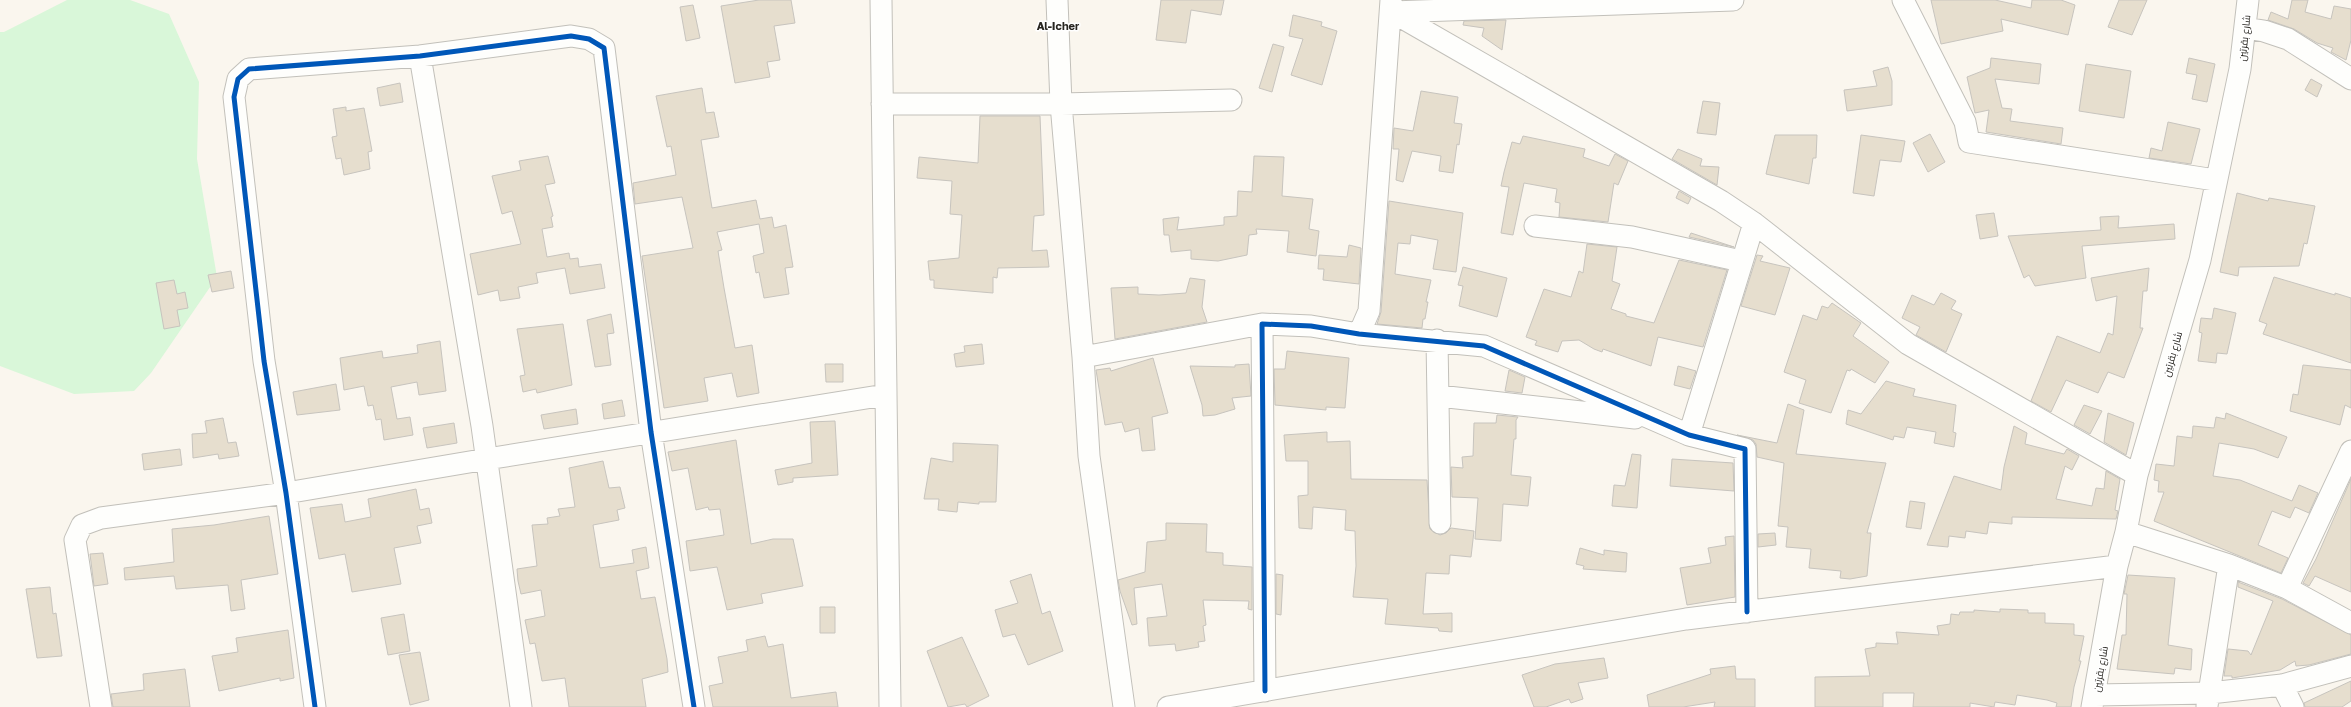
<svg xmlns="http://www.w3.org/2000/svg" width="2351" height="707" font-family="'Golos Text',Cairo,sans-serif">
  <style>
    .green { fill: #d9f7d9 }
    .building { fill: #e6dece; stroke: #c7c4be }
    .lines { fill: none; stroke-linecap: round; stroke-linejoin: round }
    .minor-casing { stroke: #c2c0ba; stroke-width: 23 }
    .minor { stroke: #fefefc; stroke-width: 21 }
    .cycleway-casing { stroke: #fff; stroke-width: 8 }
    .cycleway { stroke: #0057b8; stroke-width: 5 }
    .labels { text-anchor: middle; stroke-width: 3; stroke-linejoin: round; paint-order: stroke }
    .street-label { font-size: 10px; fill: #272520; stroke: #fff }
    .neighbourhood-label { font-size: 11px; font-weight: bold; fill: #272520; stroke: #fff }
  </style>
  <rect width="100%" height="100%" fill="#faf6ee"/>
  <path class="green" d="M67,0H130L169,14L199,82L197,159L217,277L151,373L134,391L74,394L0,366V32H4Z"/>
  <path class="building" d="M759,0H791L795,23L774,26L780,60L767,62L770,77L735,83L721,6Z
    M1161,0H1224L1221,15L1191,10L1186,43L1156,40Z
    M1931,0H1995L2031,8L2032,0H2061L2075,5L2068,35L2001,19L2003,31L1941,44Z
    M2119,0H2147L2132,35L2108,27Z
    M2292,0H2308L2305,12L2331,19L2334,6L2351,9V40L2346,60L2331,52L2333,48L2317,43L2294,29L2268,20L2271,12L2288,19Z
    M693,5L700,38L686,41L680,7Z
    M1293,15L1322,22L1321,26L1337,31L1322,85L1291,75L1303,39L1289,36Z
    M1506,20L1502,50L1482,36L1484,28L1463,25L1464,21Z
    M1273,44L1284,47L1272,92L1259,88Z
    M1991,58L2041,64L2039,84L1995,79L2002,108L2012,109L2010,121L2063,128L2061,144L1986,132L1989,110L1975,113L1967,77L1990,68Z
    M2189,58L2215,64L2207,102L2192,99L2197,75L2186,73Z
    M2086,64L2131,71L2124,118L2079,111Z
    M1888,67L1892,81V105L1847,111L1844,90L1877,86L1873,71Z
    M2311,79L2322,85L2317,97L2305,90Z
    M400,83L403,102L380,106L377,88Z
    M702,88L706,113L714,112L719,137L701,140L712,208L756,200L760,219L772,217L774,228L786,225L793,267L785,268L789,294L764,298L759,272L756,273L753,256L764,253L759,224L717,232L722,250L718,251L724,288L735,348L752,345L759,393L737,397L732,373L704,378L708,401L664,408L642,256L693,248L682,197L635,204L633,183L676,175L671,146L667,147L656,96Z
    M1421,91L1458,97L1454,123L1462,124L1459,145L1457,144L1453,173L1439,171L1441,156L1412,151L1403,182L1396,180L1399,149H1393L1394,128L1413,131Z
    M1703,101L1720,103L1716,135L1697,133Z
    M346,107V111L364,108L372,151L368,152L370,169L344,175L341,158L336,159L332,137L337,136L333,109Z
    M980,116H1040L1044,215L1034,216L1032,251L1047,250L1049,267L998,268L997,278L993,277V293L934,288V280H930L928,261L959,258L962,215L950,214L952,181L917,178L919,157L978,163Z
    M2168,122L2200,129L2191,164L2149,158L2151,148L2162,151Z
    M1930,134L1945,162L1928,172L1913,143Z
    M1775,135H1817L1816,158H1813L1809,184L1766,174Z
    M1861,135L1905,141L1901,162L1880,160L1874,196L1853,193Z
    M1523,136L1585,149L1583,157L1609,166L1615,154L1628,161L1618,185L1614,183L1608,222L1559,217L1560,203L1555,202L1557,189L1524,183L1513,235L1501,233L1509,187L1501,186L1504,172L1512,142L1520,144Z
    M1678,149L1702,159L1700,166L1719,167L1717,185L1672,159Z
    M548,156L555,183L545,185L553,216L551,217L553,227L542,229L547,257L569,253L570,259L578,258L579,267L601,264L605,288L570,294L565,268L536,273L538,283L518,287L520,298L500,301L498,290L478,295L470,254L521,244L512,211L502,214L492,176L521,170L519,161Z
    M1254,156L1284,157L1282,196L1313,199L1309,229L1319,231L1316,256L1287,252L1289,231L1256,229L1257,234L1249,235L1247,255L1218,261L1191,259V250L1171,252L1169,235H1164L1163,219L1179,217L1177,230L1224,225V217L1237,216L1238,191L1252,192Z
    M1679,191L1691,198L1688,204L1676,198Z
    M2237,193L2268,201L2269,198L2315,206L2307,244L2304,243L2299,266L2239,267L2238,276L2220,272Z
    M1389,201L1463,213L1456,272L1433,269L1438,240L1411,235L1410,244L1398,243L1395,274L1431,280L1426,302H1428L1425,319H1423L1422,328L1377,324L1381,312Z
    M1994,213L1998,236L1980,239L1976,215Z
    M2119,216L2118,228L2174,224L2175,239L2082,246L2086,278L2035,286L2029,275L2024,278L2008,236L2101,230L2100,217Z
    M1691,233L1734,247L1689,237Z
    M1587,244L1617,247L1612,281L1620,284L1611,309L1626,314V316L1654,323L1679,260L1727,270L1703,347L1658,337L1651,366L1603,349L1602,352L1594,349L1579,340L1562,341L1558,352L1535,345L1537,341L1526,337L1544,289L1571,297L1579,271L1583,273Z
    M1349,245L1361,248L1359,284L1323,280L1324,269H1318L1319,255L1347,257Z
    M1757,255L1763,256L1760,261L1790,268L1775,315L1741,306Z
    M1463,267L1507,278L1497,317L1459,306L1463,286L1458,285Z
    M2149,268L2147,291H2143L2140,328H2143L2124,378L2108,372L2098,393L2066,380L2051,412L2031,401L2057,336L2100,353L2108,333L2113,335L2117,296L2096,301L2091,278Z
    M231,271L234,288L212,292L208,275Z
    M2274,277L2335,295V293L2351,298V363L2263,334L2267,324L2259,321Z
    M1190,278L1205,280L1202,307L1207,322L1115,339L1111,288L1138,287V294L1159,295L1186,293Z
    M174,280L177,294L185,292L188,308L177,310L180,326L164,329L156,283Z
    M1941,293L1956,301L1951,309L1962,314L1946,352L1916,335L1920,327L1902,318L1912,295L1934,305Z
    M1832,303L1861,323L1853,336L1889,362L1875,383L1851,369L1850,371L1847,370L1831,413L1799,403L1806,380L1784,372L1803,315L1817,320L1822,306L1828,308Z
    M2214,308L2236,313L2227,354L2217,353L2216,363L2198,361L2202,333L2199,332L2201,318L2212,319Z
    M611,314L614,333L607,334L611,365L595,367L587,320Z
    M563,324L572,385L537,393L536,389L523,392L520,376L525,375L517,329Z
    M440,341L446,391L419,395L417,382L391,387L397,419L410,417L413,435L384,440L381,419L376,420L373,405L368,406L364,386L344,390L340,358L382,351L383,358L418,353L417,345Z
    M982,344L984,364L956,367L954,354L965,352L964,346Z
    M1287,351L1349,358L1345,408L1326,407V410L1275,405L1274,369H1285Z
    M1153,358L1168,413L1152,417L1155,450L1142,451L1139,428L1125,432L1122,422L1105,425L1096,370L1110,368L1111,371Z
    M825,364H843V382H826Z
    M1249,364L1251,396L1232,398L1235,409L1215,415L1203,416L1202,405L1190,366L1235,367V365Z
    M2303,365L2351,370V408L2345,405L2340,425L2290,411L2293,394L2298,395Z
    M1678,366L1696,371L1690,389L1674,385Z
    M1509,370L1525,377L1522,393L1505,391Z
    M1886,381L1915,389L1913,396L1956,405L1953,432L1956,433L1954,447L1934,443L1936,432L1907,427L1904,438L1894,436L1893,440L1846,424L1848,410L1861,414Z
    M336,384L340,410L297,415L293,392Z
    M622,400L625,416L604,419L602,404Z
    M1788,404L1804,410L1796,454L1886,463L1867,533H1871L1867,576L1850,579L1840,578L1841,571L1809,568L1811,549L1786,547L1788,527L1778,526L1784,463L1757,457L1756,444L1753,440L1737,435L1777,443Z
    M2084,405L2102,411L2090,434L2074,425Z
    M576,409L578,424L544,429L541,415Z
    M2108,413L2134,423L2126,455L2104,442Z
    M2226,413L2287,437L2278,458L2254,449L2219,443L2213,476L2240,480L2292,501L2299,485L2318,493L2309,513L2295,507L2290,518L2272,511L2258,545L2288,558L2281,573L2154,521L2164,492H2158L2159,481L2154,480L2156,464L2174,466L2177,436L2192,438L2193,426L2214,428L2216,417L2225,419Z
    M1497,415L1518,417L1516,420V439H1514L1511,475L1531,477L1528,506L1503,504L1501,541L1475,539L1478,498L1452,497L1451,467L1463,468L1462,457L1473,456L1474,423H1496Z
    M223,418L228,443L236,442L239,456L219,459L218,454L193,458L192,434L207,433L205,421Z
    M835,421L838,475L793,478V482L778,485L775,470L812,463L810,422Z
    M454,423L457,443L427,448L423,428Z
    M2014,426L2027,433L2025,444L2064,454L2067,449L2079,456L2072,470L2065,466L2056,499L2092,506L2096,488L2104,489L2106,471L2120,479L2115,510L2118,511L2116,519L2012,517V524L1989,522L1987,534L1966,531L1965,538L1949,536L1948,547L1927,545L1954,476L2001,490L2004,467Z
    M1327,432V442L1350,441L1351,479L1427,480L1430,529L1440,535L1446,533L1451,528L1474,531L1471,557L1450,555L1449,574L1426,573L1423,614L1452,613V632L1439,631L1438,628L1385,624L1388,599L1353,597L1356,566L1355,531L1345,530L1346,510L1313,507L1312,529L1299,528L1298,496L1308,495V461H1286L1284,435Z
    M736,440L751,544L773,539H793L803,586L761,594L763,603L727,610L717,567L690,571L686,541L724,535L720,509L709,510L708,507L696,510L688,468L672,471L668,452Z
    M953,443L998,445L996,502H979V504L958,502L957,512L938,510L939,499H924L931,458L953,462Z
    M180,449L182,465L144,470L142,454Z
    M1632,454L1641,455L1637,508L1612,506L1614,485L1625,486Z
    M1672,459L1733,463L1734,491L1670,486Z
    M603,461L609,488L620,487L625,508L617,510L619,520L593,525L600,568L634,563L632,550L646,547L649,568L636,571L641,599L655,597L667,659L668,672L642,679L646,707H569L565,678L542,681L535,643L530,644L525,620L545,616L541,590L521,594L518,581L517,569L537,566L532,525L548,524L547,518L560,516L558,509L575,507L569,468Z
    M2351,479V592L2315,576L2309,586L2303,583L2316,559Z
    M416,489L420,510L429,508L432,523L417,526L421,543L394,548L401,584L352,592L345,554L319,559L310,508L342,504L345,522L371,517L368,499Z
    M1910,501L1925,503L1921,529L1906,527Z
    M269,516L278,574L241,580L245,609L231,611L228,585L176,589L174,576L125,580L124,568L174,562L172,529L214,525Z
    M1166,523L1207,524L1206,552L1223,553V565L1252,567V610L1248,609L1249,601L1203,600L1206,625L1203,626L1205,641L1198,642L1199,647L1176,651L1175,644L1149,646L1147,618L1167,616L1162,584L1134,588L1137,624L1132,625L1120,591L1118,580L1145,572L1147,542L1166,540Z
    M1775,533L1776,545L1758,547V534Z
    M1734,536L1735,597L1687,605L1680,568L1711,563L1708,548L1726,545L1725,537Z
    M1580,548L1604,555V550L1627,553L1626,572L1583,569L1584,566L1576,564Z
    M103,553L108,584L94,586L90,554Z
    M1031,574L1042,614L1050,611L1063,651L1028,665L1015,634L1003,637L995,610L1018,603L1010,581Z
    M1276,574L1283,575L1281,615L1276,614Z
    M2128,575L2175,578L2168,645L2192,649L2191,670L2175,668L2174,674L2117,669L2122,635H2126L2127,594H2124Z
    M2238,582L2282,599L2351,635V654L2309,665L2296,666L2295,661L2280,670L2232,678V676H2224L2228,649L2248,651L2251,655L2273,601L2238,587Z
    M50,587L53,614L56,613L62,656L37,658L26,589Z
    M820,607H835V633H820Z
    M2000,609L2028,610V613H2045V623L2074,624V635L2084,636L2079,661H2081L2074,687L2071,707H2056L2057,703L2047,700L2017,695L2015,705L1995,702L1994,707L1970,703V707H1913L1914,693H1883V707H1815V677L1870,676L1865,649L1876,647V643L1898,644L1896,632L1939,635L1937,626L1950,624L1951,614L1959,615L1960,612H1974V610L2000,612Z
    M404,614L410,651L388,655L381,618Z
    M288,630L294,678L280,681V678L219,691L212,656L238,652L236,638Z
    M765,636L768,647L783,644L791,698L836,692L838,707H713L709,686L723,683L718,657L748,651L746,640Z
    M962,637L989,696L967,707L965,704L948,707L927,651Z
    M420,652L429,700L410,705L399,655Z
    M1604,658L1608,678L1578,683L1583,699L1571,703L1569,699L1546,707H1534L1522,675L1555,664Z
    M1735,666L1736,679H1755V707H1714L1715,702L1683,707H1649L1647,695L1711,674L1710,669Z
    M185,669L190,707H113L111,694L144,690L143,674Z
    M2351,681V701L2342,707H2305L2304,703Z"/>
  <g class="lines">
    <defs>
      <path id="minor" d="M881,0L890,707
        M1057,0L1061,104L1083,357L1089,456L1124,707
        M1903,0L1965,122L1969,142L2215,180
        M1392,12L1721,201L1754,223L1908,344L2137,475
        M1392,12L1733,0
        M2245,28L2264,31L2288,39L2351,79
        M420,56L482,426L521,707
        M882,104H1061L1231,100
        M1535,226L1632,237L1741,261
        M1359,334L1369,311L1391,0
        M1437,340L1440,523
        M1083,357L1262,324
        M1439,396L1635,418
        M1689,435L1754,223
        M2126,532L2229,565L2287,588L2351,623
        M2287,588L2351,451
        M2282,685L2293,707
        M1265,691L1262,324L1311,326L1359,334L1484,346L1689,435L1745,449L1747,612
        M2095,695L2210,693L2282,685L2351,666
        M2207,706L2229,565
        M101,707L75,540L82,525L101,518L286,493L487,459L885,395
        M315,707L286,493L264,361L234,97L238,79L249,69L420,56L571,36L589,39L604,48L651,432L694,707
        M1168,707L1686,619L2117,566
        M2092,707L2117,566L2126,532L2137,475L2200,260L2240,69L2248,0"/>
    </defs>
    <use href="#minor" class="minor-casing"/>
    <use href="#minor" class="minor"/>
    <defs>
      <path id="cycleway" d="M1265,691L1262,324L1311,326L1359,334L1484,346L1689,435L1745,449L1747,612
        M315,707L286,493L264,361L234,97L238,79L249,69L420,56L571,36L589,39L604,48L651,432L694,707"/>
    </defs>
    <use href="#cycleway" class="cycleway-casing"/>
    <use href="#cycleway" class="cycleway"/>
  </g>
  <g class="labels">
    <g class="street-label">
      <text transform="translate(2244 38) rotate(-84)" y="4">شارع بقرتين</text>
      <text transform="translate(2172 354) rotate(-74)" y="4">شارع بقرتين</text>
      <text transform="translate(2100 669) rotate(-80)" y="4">شارع بقرتين</text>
    </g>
    <g class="neighbourhood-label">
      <text x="1058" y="30">Al-Icher</text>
    </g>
  </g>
</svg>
